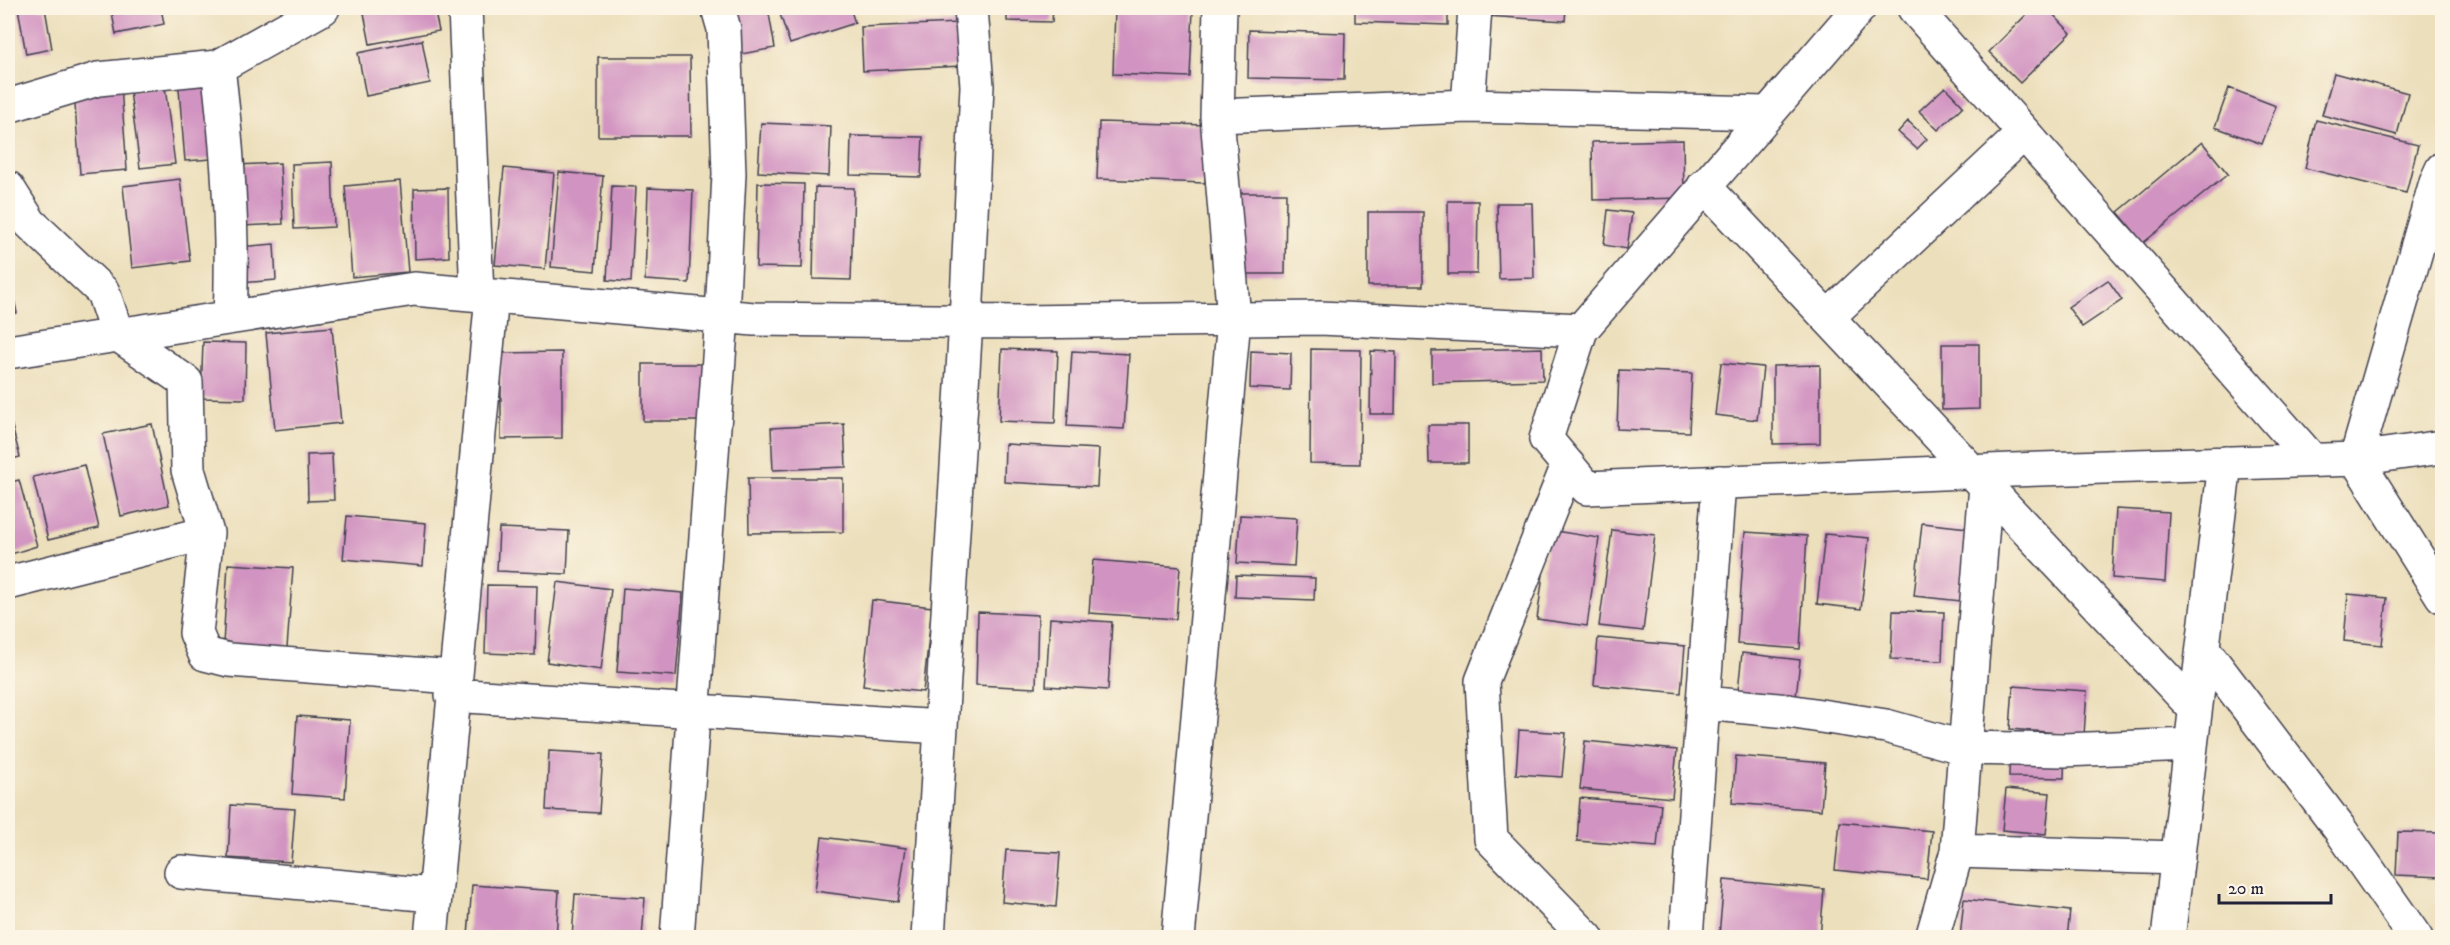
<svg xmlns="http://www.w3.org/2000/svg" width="2450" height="945" font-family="'IM FELL DW Pica',serif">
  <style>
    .building { fill: #d193c1 }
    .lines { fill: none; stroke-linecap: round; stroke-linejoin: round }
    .minor-casing { stroke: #403e4e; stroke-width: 36 }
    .minor { stroke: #fff; stroke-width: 33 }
  </style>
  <rect width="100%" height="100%" fill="#fcf5e5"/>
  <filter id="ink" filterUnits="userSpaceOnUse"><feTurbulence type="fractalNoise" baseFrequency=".0167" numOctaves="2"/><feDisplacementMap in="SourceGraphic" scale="12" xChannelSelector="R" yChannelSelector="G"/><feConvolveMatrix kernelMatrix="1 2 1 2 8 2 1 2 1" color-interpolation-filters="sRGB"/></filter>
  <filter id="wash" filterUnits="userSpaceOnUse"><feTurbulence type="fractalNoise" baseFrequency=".008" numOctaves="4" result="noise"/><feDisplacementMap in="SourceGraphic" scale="24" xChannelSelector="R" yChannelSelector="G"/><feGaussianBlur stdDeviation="1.35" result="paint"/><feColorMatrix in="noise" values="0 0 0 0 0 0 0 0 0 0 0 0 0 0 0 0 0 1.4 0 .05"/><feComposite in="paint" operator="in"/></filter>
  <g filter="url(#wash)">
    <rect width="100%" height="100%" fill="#ecdfbc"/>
    <g id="blocks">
      <path class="building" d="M18,8H45L52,49L26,54Z
        M111,8H161L164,24L116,34Z
        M363,8H434L439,31L370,44Z
        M721,8H768L775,48L730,56Z
        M778,8H850L855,23L790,44Z
        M1007,8H1053L1052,22L1007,21Z
        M1078,8H1110V13L1078,12Z
        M1115,8L1193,10L1190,77L1113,74Z
        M1355,8H1448V25L1355,22Z
        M1486,8H1566L1565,21L1486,16Z
        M2033,8H2047L2071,33L2020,83L1989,52Z
        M959,23L961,66L863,71L861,27Z
        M1249,30L1345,33L1344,80L1248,78Z
        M422,40L430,83L366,96L358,53Z
        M598,57H690L691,136H598Z
        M232,72L239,157L185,161L178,77Z
        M2334,73L2408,93L2397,135L2322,115Z
        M121,87L127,170L80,174L74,91Z
        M165,87L175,164L140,168L130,91Z
        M1945,87L1963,106L1938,130L1919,111Z
        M2229,88L2276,106L2262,144L2215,127Z
        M2316,120L2418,145L2406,193L2305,168Z
        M1908,121L1927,139L1917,149L1898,132Z
        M1099,122L1207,125L1205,183L1097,179Z
        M761,123L831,126L829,176L758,172Z
        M851,136L923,137L921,177L850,175Z
        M1683,140L1684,198L1593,200L1592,142Z
        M2202,142L2228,174L2143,243L2118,212Z
        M332,162L334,227L294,229L292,164Z
        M280,163L283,224L241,226L238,165Z
        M504,168L554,173L545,269L495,265Z
        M559,172L603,176L595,271L551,267Z
        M180,179L190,261L132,268L123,186Z
        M400,181L408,272L352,277L345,186Z
        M758,183L804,184L802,268L756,267Z
        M612,186L636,187L631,282L607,280Z
        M815,187L854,188L851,280L813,279Z
        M448,188L449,257L415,259L414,189Z
        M648,188L693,190L689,283L645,280Z
        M1232,193H1286L1285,274H1231Z
        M1448,201H1478L1477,274H1448Z
        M1497,203H1532L1534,278L1499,279Z
        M1608,210L1632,213L1627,249L1604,245Z
        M1368,212H1423V286H1368Z
        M274,244L276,280L241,283L238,247Z
        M8,272L17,313L8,315Z
        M2108,280L2122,300L2082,327L2068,307Z
        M332,327L341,423L275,430L266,333Z
        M203,342L246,343L245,399L201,398Z
        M1942,344H1979V409L1942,410Z
        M1542,348L1543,380L1432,383V351Z
        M1002,349L1058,351L1055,423L999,421Z
        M1311,349L1361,350L1360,464L1310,463Z
        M1072,351L1129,354L1124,429L1067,426Z
        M1251,351L1291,353L1290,390L1250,388Z
        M1371,351L1396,352L1395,414H1370Z
        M562,352V438L501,439V353Z
        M1721,363L1763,367L1757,420L1715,415Z
        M643,364H708V421H643Z
        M1820,365V443L1773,444V366Z
        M1619,370L1692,373L1689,432L1617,429Z
        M8,411L20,457L8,460Z
        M152,424L169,505L121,516L103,434Z
        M844,424L846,467L773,470L771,428Z
        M1428,425H1468V463H1429Z
        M1005,444L1099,449L1097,487L1004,482Z
        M332,454L334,500L308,501L307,455Z
        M84,465L99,528L48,540L33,477Z
        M748,478H843V532L749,533Z
        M19,480L37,546L8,555V483Z
        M2116,509L2169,512L2165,582L2112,578Z
        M1240,515L1297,518L1294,566L1237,563Z
        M347,516L426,523L423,566L343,559Z
        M1922,523L1968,528L1961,601L1914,596Z
        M499,528L569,531L567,574L497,571Z
        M1549,530L1599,538L1587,626L1537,619Z
        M1612,530L1655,535L1643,631L1599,626Z
        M1745,532L1807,536L1800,649L1737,644Z
        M1825,534L1869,538L1861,609L1817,604Z
        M1093,560L1180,567L1176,619L1089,613Z
        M228,564L293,568L287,648L223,644Z
        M1236,575L1315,578L1314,600L1235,597Z
        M557,582L611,589L601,670L547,662Z
        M487,585L537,586L535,655L485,653Z
        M623,588L683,593L676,676L617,672Z
        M2348,594L2387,598L2382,645L2344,641Z
        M872,600L932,607L923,692L863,686Z
        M1893,611L1944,612L1942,661L1891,659Z
        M978,612L1038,615L1036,688L976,685Z
        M1050,618L1112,622L1108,690L1046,686Z
        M1598,638L1685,646L1681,693L1594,685Z
        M1742,653L1800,660L1795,706L1737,700Z
        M2013,686L2087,691L2084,735L2010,729Z
        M297,716L350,720L345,798L292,794Z
        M1519,730L1566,733L1562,777L1516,774Z
        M1585,741L1677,750L1672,798L1580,789Z
        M2010,746L2065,747L2064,778L2009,777Z
        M549,751L603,754L599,813L546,810Z
        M1736,756L1825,763L1821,810L1732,803Z
        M2006,789L2050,793L2046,834L2002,830Z
        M1580,798L1661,804L1657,847L1577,841Z
        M231,805L295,809L291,862L228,858Z
        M1840,822L1932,831L1927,879L1835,870Z
        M2398,832L2442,833V877L2396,875Z
        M822,837L906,848L898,902L815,891Z
        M1006,850L1060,853L1056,907L1002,902Z
        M1724,880L1824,889L1820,938L1719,936Z
        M472,885L559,891L556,938L468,936Z
        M575,894L645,898L642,938H572Z
        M1964,899L2070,911L2067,938H1960Z"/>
    </g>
  </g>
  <g filter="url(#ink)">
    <use href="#blocks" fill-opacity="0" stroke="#403e4e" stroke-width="1.5"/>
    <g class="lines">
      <defs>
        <path id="minor" d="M465,8L477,295
          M1914,8L2312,460
          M218,67L323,8
          M8,106L98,79L218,67C228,150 234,233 230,317
          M1468,106L1475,8
          M1217,116L1220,8
          M1704,186L2195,709
          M8,188L30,223L103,292L117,334L186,382L188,470L207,533L196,633L205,654L229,660L454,677
          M1828,317L2024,133
          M1581,330L1546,439L1587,488L2012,470L2356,459L2436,182L2442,169
          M8,352L414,289L754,319L1021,322L1320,318L1581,330L1859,8
          M2442,447L2356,459L2442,596
          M1568,465L1482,681L1491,839L1587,938
          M8,583L207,533
          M2203,649L2339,828L2416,938
          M452,695L941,727
          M1704,703L1788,711L1886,726L1965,748L2063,750L2191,745
          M1957,851L1986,485
          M181,872L433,895
          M431,938L492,296
          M677,938L722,316L729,174L724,29L718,8
          M928,938L966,321L977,86L971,8
          M1178,938L1234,319L1217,116L1468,106L1766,113
          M1686,938L1719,482
          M1932,938L1957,851L2178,858
          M2168,938L2225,463"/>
      </defs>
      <use href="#minor" class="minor-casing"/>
      <use href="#minor" class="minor"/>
    </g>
  </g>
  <rect width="2450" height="945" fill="none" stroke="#fcf5e5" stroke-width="30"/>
  <path d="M2219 894v9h112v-9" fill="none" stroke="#22223b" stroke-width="3"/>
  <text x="2228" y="894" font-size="18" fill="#22223b" stroke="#fcf5e5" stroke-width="4.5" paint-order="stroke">20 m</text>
</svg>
